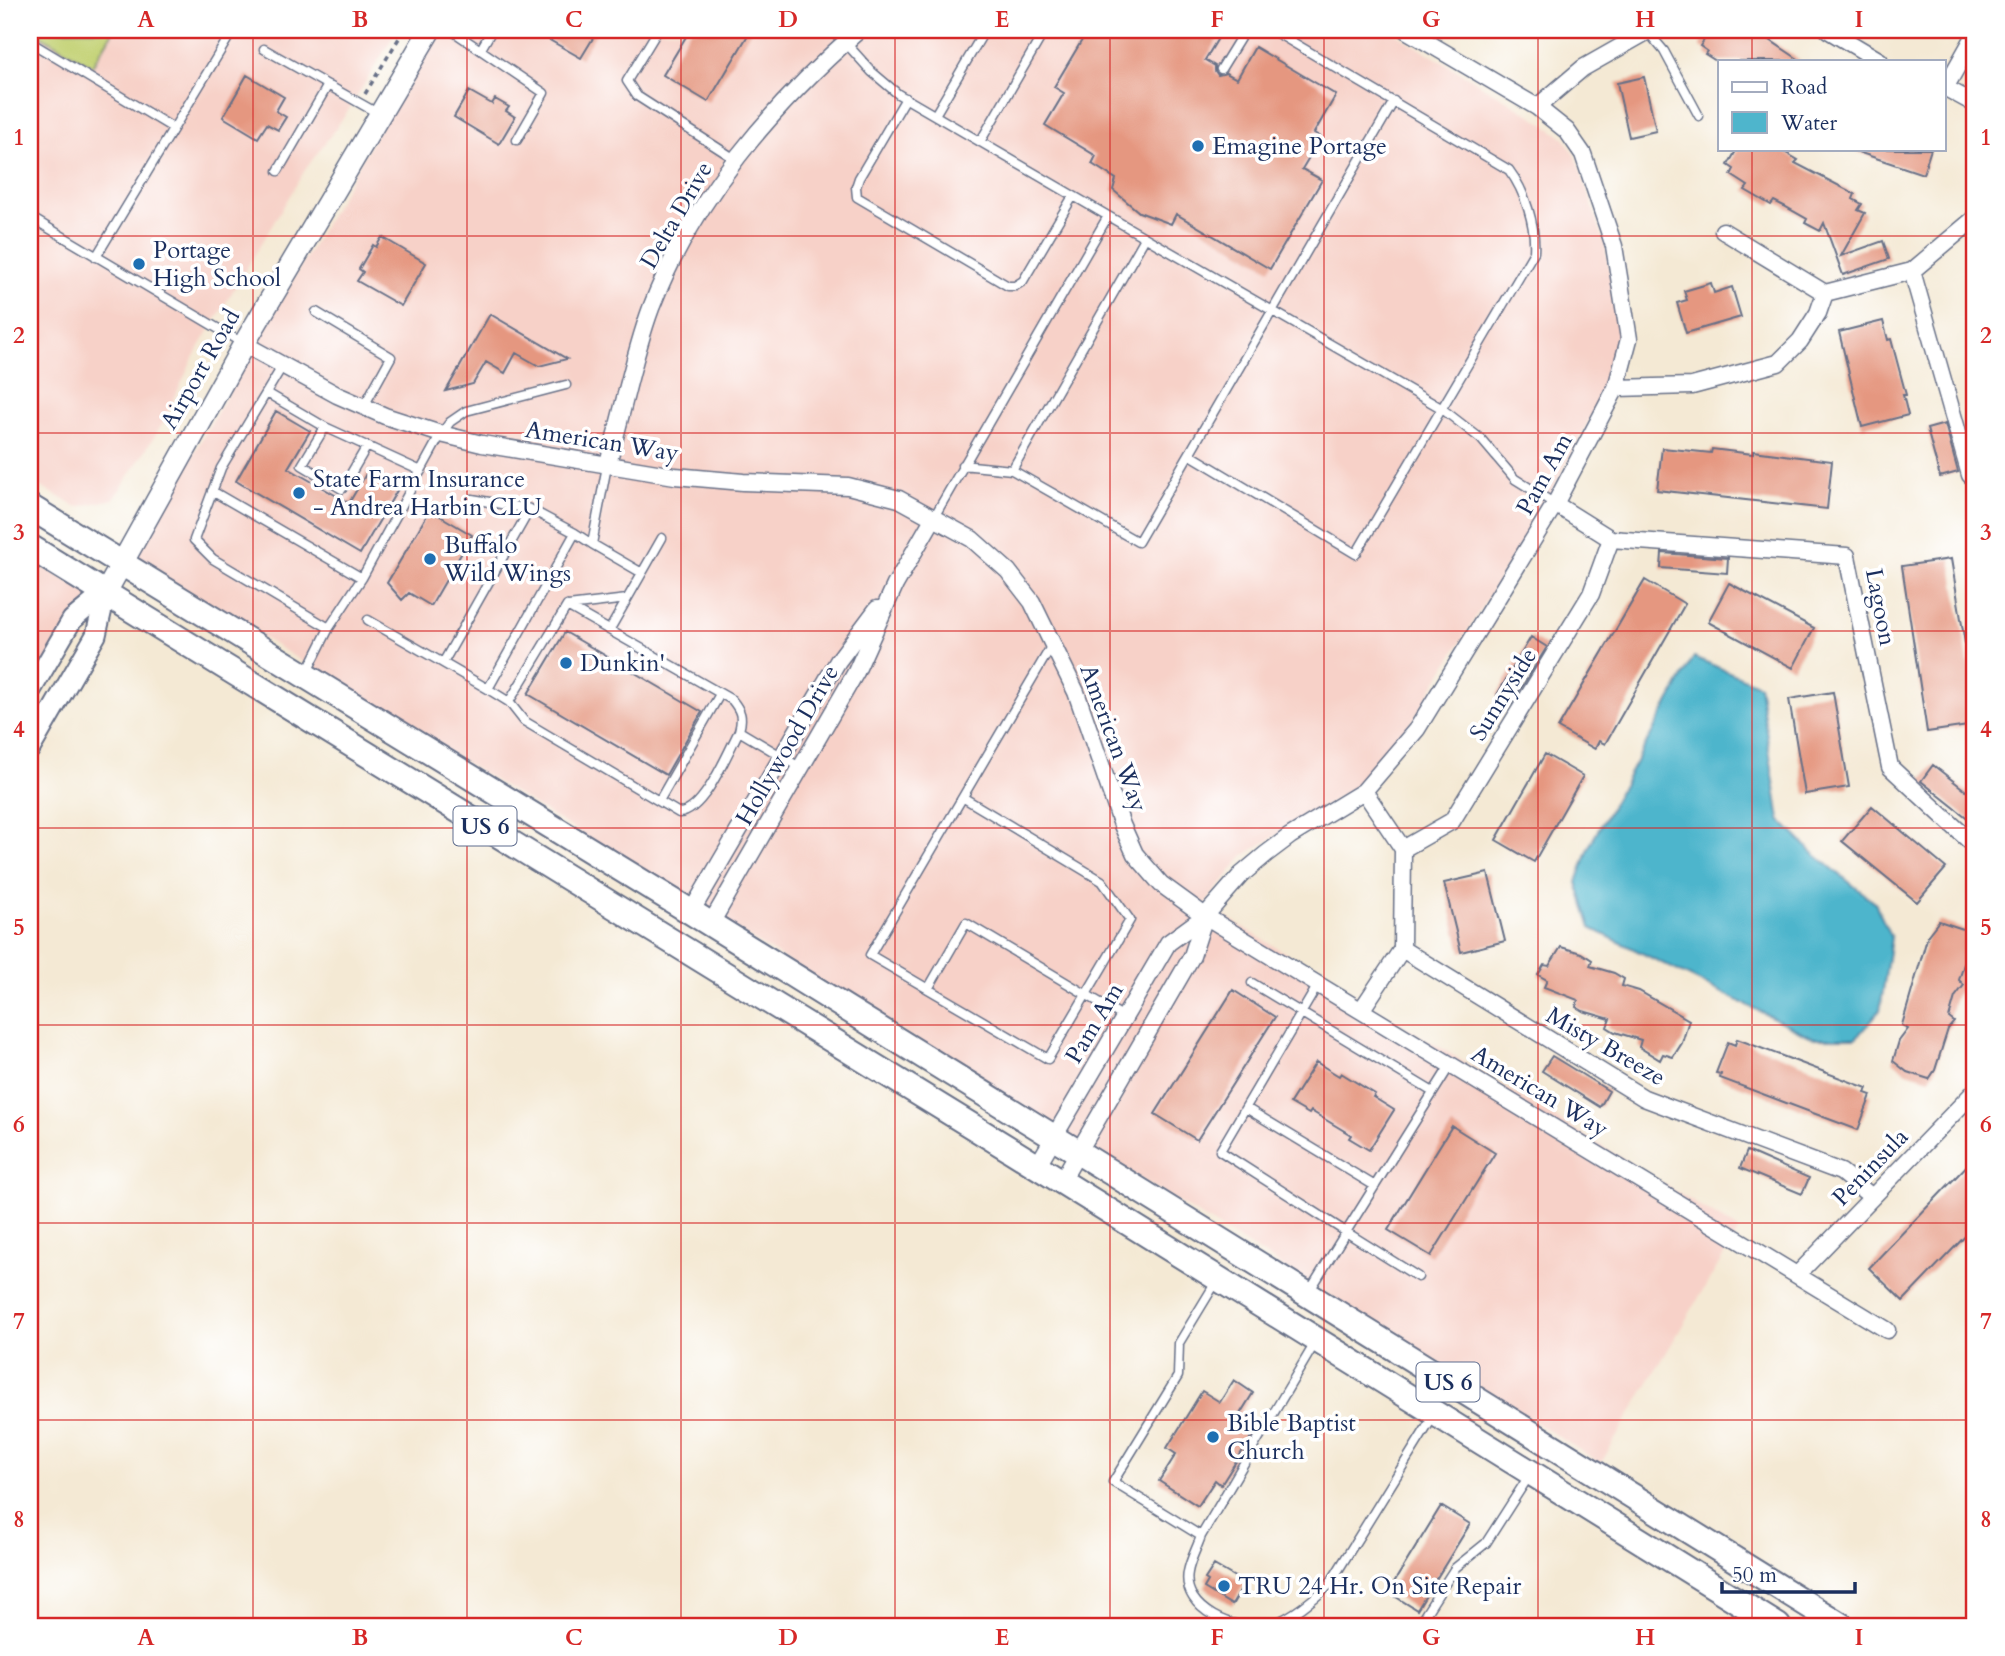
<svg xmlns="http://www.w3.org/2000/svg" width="2005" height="1656" font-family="Cardo,serif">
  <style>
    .built { fill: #f7d1c8 }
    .green { fill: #c3d274; stroke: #6f8069; stroke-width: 2 }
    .water { fill: #4eb5cc; stroke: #347295; stroke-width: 2 }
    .building { fill: #e59780 }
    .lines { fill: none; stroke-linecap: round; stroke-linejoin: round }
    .service-casing { stroke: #677087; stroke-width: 11 }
    .minor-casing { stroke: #677087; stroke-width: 19 }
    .tertiary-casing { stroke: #677087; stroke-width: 23 }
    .secondary-casing { stroke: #677087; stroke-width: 24 }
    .primary-casing { stroke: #677087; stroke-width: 28 }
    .path { stroke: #677087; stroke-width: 3.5; stroke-dasharray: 5 5; stroke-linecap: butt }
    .service { stroke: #fff; stroke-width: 8 }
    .minor { stroke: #fff; stroke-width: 16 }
    .tertiary { stroke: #fff; stroke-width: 19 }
    .secondary { stroke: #fff; stroke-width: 21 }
    .primary { stroke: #fff; stroke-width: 24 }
    .grid { fill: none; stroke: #d62828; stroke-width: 2; stroke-opacity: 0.55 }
    .poi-dot { fill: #1f6fb2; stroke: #fff; stroke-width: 2.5 }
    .labels { text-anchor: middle; stroke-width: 7; stroke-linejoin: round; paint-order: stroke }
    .shield { fill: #fff; stroke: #5f6d8e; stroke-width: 2 }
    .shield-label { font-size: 23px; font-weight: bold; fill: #1b2f5e }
    .poi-label { font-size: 24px; fill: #1b2f5e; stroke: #fff; text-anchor: start }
    .street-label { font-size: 24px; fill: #1b2f5e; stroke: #fff }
    .neatline { fill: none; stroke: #d62828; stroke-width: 2.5 }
    .grid-label { font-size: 23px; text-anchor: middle; font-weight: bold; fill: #d62828 }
  </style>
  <rect width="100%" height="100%" fill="#fff"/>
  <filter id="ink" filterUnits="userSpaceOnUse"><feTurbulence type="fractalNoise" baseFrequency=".0143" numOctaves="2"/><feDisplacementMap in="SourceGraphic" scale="14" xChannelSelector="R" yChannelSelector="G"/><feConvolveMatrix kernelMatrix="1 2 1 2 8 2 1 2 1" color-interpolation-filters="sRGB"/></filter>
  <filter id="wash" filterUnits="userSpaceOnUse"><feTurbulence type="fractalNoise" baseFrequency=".00686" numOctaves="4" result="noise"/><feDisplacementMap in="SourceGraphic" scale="28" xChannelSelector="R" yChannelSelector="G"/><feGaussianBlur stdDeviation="1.57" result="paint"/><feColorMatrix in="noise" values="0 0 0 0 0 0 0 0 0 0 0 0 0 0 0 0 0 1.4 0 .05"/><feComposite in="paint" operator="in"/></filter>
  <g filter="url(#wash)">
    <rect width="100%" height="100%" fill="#f4e9d4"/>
    <path class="built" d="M30,30H397L348,111L305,170L193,358L163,423L114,499L77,507L30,481Z
      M436,30H1389L1531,115L1565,139L1576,157L1605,245L1621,338L1607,385L1552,491L1414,719L1360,785L1244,855L1205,904L1739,1230L1601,1463L134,558Z
      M30,559L92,596L30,702Z"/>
    <path class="green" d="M31,30H114L92,66Z"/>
    <path class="water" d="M1694,657L1759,685L1780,820L1812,852L1875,903L1891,938L1880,1010L1856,1038H1814L1591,928L1577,882L1590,845Z"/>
    <g id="blocks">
      <path class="building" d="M532,30H598L581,58Z
        M690,30H751L708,102L663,75Z
        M1088,30H1223L1205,60L1215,66V71L1218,75L1226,73L1237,79L1255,47L1336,95L1314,133L1321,137L1302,169L1322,180L1270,269L1176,214L1171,224L1139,212L1113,190L1116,179L1092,164L1096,156L1045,125L1064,93L1054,87Z
        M1711,30H1755L1801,61H1716L1705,54L1707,51L1700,46Z
        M247,75L284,97L276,111L286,117L278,130L267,124L258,138L223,117Z
        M1644,77L1656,131L1629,137L1617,83Z
        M469,91L492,104L495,99L509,107L506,111L515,117L499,144L454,117Z
        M1737,149H1779L1798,160L1795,163L1855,194L1853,199L1862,204L1858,210L1865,213L1841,256L1883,241L1889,259L1843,275L1824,223L1820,231L1805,223L1807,219L1784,206L1774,201L1771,205L1745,190L1748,186L1731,175L1734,169L1728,165Z
        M1855,149H1931L1923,174L1855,151Z
        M382,237L426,263L401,306L357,281L363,272L359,269L373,245L376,247Z
        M1711,283L1714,293L1732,287L1741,317L1686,333L1677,303L1687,300L1684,291Z
        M490,314L567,359L539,366L516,353L505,373L486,362L473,384L446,391Z
        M1883,321L1888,340L1891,339L1906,395H1903L1908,415L1862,427L1839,332Z
        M276,411L310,431L288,468L349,503L369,469L399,487L360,554L236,481Z
        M1945,424L1958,472L1940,477L1927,429Z
        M1662,448L1711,453L1712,449L1753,454V451L1832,461L1827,509L1657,490Z
        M430,510L472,535L431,606L409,593L402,600L387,583Z
        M1662,553L1728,558L1727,573L1661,568Z
        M1951,559L1975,703V725L1927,732L1902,566Z
        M1645,580L1685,604L1605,744L1599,741L1595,749L1558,728Z
        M1729,583L1814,628L1793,668L1708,622Z
        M565,632L702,712L666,775L528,694Z
        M1531,637L1547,647L1511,704L1497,695Z
        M1833,692L1849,787L1805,794L1789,699Z
        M1545,754L1583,776L1534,862L1496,840Z
        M1933,765L1975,798V824L1921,781Z
        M1872,806L1946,868L1917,902L1842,841Z
        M1488,873L1505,941L1461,952L1444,883Z
        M1939,921L1972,932L1968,945L1974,949L1965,961L1959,980L1964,985L1955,997L1949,1018L1954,1022L1948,1029L1935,1070L1929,1079L1907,1072L1893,1061L1899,1041L1908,1029L1902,1025L1928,935Z
        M1561,947L1581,953L1592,960L1590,966L1614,973L1624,979L1622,986L1639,991L1689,1020L1682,1043L1673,1057L1663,1054L1660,1060L1639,1047L1641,1040L1615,1032L1607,1027L1610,1019L1583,1011L1576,1007L1578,1000L1544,987L1547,980L1538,975L1544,965L1549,966Z
        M1233,990L1275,1017L1197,1140L1155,1114Z
        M1737,1039L1867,1088L1865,1093L1871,1095L1858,1130L1720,1078L1721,1074L1716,1073L1728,1042L1735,1045Z
        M1552,1056L1609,1091L1600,1107L1542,1071Z
        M1316,1062L1339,1076L1341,1073L1375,1094L1373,1097L1394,1110L1369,1150L1349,1138L1351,1135L1311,1111L1309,1114L1290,1103Z
        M1452,1126L1495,1153L1431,1256L1388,1230Z
        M1747,1151L1809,1178L1802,1194L1740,1168Z
        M1975,1157V1226L1903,1301L1869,1268Z
        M1234,1380L1253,1393L1240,1414L1259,1425L1221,1485L1215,1480L1198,1506L1159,1481L1176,1454L1167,1448L1202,1391L1220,1402Z
        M1441,1506L1470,1524L1417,1610L1388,1592Z
        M1214,1565L1245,1583L1232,1605L1204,1588L1208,1581L1205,1579Z"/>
    </g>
  </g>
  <g filter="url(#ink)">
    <use href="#blocks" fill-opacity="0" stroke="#677087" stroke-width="2"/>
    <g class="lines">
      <defs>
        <path id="service" d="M451,30L544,93L517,140
          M658,30L627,81L637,96L735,159
          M1648,32L1664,51L1699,116
          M30,42L173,128
          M845,42L872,72L898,94L1108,216
          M264,49L379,114
          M481,49L492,30
          M1221,69L1245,30
          M906,98L859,178L856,187L857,197L1008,286H1015L1023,281L1073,196
          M935,115L985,30
          M980,142L1045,30
          M278,171L328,85
          M30,217L244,344
          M1145,238L1012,470L1138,542L1394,101
          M96,257L233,30
          M316,312L391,357L364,406
          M283,365L221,468L194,540L213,559L329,628
          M267,393L325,427L421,471
          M325,427L302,465L342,489L367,446
          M1189,454L1356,554L1534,252C1536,226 1525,191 1509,170L1272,30
          M962,465L1012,470
          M607,466L592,544L642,573L610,629
          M212,491L362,578
          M472,499L530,509
          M934,517L1108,216L1441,408L1481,439L1515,479L1555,504
          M575,533L530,509L443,663L488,689L575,533L592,544
          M642,573L662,538
          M567,606L732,700C741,711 743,717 739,731
          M568,606L627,599
          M368,620L443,663
          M307,672L329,628L362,578L441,434L450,422L466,411L566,385
          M488,689L509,702L524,721L679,813C704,812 728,752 739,731L801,768
          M509,702L567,606
          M964,798L1102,881L1130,920L1048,1059L870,955L1052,645
          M659,801L720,694
          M1252,983L1433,1092
          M1319,983L1220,1151L1346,1232L1451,1064
          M928,989L966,923L1124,1017
          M1246,1108L1375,1186
          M1216,1282L1179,1343L1178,1376L1113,1482L1201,1536L1315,1343
          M1309,1292L1346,1232L1418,1277
          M1201,1536C1197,1548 1190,1560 1188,1572C1181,1610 1236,1632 1266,1626C1288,1621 1313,1600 1329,1585L1433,1417
          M1421,1621L1455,1568L1486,1543L1529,1476"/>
        <path id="minor" d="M1828,30L1880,61
          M1944,87L1975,104
          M1945,88L1975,35
          M1537,107L1583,68L1650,30
          M1723,231L1825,293
          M1912,271L1970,475L1975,477
          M244,344L337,395L385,416L441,434L482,444L675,476L743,482L848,486L899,499L972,539L1008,571L1032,602L1076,692L1122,825L1135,854L1161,884L1205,916L1887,1330
          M1616,388L1692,386L1778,363L1800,341L1818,313L1825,293L1912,271L1975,218
          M607,466C623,413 632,359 651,308C694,197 771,107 859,30
          M1555,504L1611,539L1847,556L1890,767L1975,846
          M1403,849L1452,821L1591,594L1611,539
          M691,912L838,661L877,609
          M710,925L856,672L895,585L934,517
          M1402,949L1644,1098L1841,1172L1872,1197
          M1362,1009L1402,949L1403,849L1364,791
          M1037,1166L1168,943L1205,916L1241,875L1266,854L1290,836L1364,791L1417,729L1555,504L1616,388L1629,339L1614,246L1583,154L1567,131L1537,107L1406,30
          M1061,1182L1192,956L1205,916
          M1797,1275L1975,1091"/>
        <path id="tertiary" d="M30,692L72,620L106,592
          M30,749L96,635L106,592"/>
        <path id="secondary" d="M106,592L244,344L430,30"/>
        <path id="primary" d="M30,507L691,912L1842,1626
          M30,547L1006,1147L1778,1626"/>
      </defs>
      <use href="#service" class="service-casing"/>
      <use href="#minor" class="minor-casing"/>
      <use href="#tertiary" class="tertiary-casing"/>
      <use href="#secondary" class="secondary-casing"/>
      <use href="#primary" class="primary-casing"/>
      <path class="path" d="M365,94L404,30"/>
      <use href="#service" class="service"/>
      <use href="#minor" class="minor"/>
      <use href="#tertiary" class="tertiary"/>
      <use href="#secondary" class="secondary"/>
      <use href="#primary" class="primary"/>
    </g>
  </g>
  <path class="grid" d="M253,30V1626M467,30V1626M681,30V1626M895,30V1626M1110,30V1626M1324,30V1626M1538,30V1626M1752,30V61M1752,149V1626M30,236H1975M30,433H1975M30,631H1975M30,828H1975M30,1025H1975M30,1223H1975M30,1420H1975"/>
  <g class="poi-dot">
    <circle cx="1198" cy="146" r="7"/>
    <circle cx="139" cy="264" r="7"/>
    <circle cx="299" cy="493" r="7"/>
    <circle cx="430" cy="559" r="7"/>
    <circle cx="566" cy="663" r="7"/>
    <circle cx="1213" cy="1437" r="7"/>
    <circle cx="1224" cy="1586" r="7"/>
  </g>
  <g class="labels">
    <g class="shield">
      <rect x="453.5" y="806.5" width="63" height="39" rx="5"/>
      <rect x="1416.5" y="1362.5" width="63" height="39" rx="5"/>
    </g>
    <g class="shield-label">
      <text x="485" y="834">US 6</text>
      <text x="1448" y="1390">US 6</text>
    </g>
    <g class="poi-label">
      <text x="1212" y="154">Emagine Portage</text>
      <text x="153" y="258">Portage<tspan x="153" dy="28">High School</tspan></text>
      <text x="313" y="487">State Farm Insurance<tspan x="313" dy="28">- Andrea Harbin CLU</tspan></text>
      <text x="444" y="553">Buffalo<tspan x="444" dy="28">Wild Wings</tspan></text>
      <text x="580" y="671">Dunkin'</text>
      <text x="1227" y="1431">Bible Baptist<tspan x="1227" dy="28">Church</tspan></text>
      <text x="1238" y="1594">TRU 24 Hr. On Site Repair</text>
    </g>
    <g class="street-label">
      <text transform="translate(676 215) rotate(-60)" y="8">Delta Drive</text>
      <text transform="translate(200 369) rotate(-60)" y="8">Airport Road</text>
      <text transform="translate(602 441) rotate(9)" y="8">American Way</text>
      <text transform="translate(1544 474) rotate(-61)" y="8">Pam Am</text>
      <text transform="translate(1881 607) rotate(79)" y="8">Lagoon</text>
      <text transform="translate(1503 694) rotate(-58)" y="8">Sunnyside</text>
      <text transform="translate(1114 738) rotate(70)" y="8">American Way</text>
      <text transform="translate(787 745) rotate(-60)" y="8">Hollywood Drive</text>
      <text transform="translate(1094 1023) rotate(-59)" y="8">Pam Am</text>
      <text transform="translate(1606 1046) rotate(30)" y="8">Misty Breeze</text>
      <text transform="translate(1540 1091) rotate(31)" y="8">American Way</text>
      <text transform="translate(1870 1167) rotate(-46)" y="8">Peninsula</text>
    </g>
  </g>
  <rect width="2005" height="1656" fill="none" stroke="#fff" stroke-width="77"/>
  <rect x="1718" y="60" width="228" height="91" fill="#ffffff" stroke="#a4acbf" stroke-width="2"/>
  <rect x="1732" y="82" width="35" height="10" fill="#ffffff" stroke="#a4acbf" stroke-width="2"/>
  <text x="1781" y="94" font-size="21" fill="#1b2f5e">Road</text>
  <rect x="1732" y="112" width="35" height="21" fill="#4eb5cc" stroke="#a4acbf" stroke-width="2"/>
  <text x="1781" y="130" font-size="21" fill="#1b2f5e">Water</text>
  <path d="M1722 1582v10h133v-10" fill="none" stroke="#1b2f5e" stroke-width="3.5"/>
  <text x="1732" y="1582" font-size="21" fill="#1b2f5e" stroke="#ffffff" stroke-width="5" paint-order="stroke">50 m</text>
  <rect x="38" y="38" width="1928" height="1580" class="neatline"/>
  <g class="grid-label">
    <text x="146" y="27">A</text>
    <text x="360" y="27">B</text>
    <text x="574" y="27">C</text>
    <text x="788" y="27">D</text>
    <text x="1002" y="27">E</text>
    <text x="1217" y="27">F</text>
    <text x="1431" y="27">G</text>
    <text x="1645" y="27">H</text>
    <text x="1859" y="27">I</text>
    <text x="19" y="145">1</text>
    <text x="1986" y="145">1</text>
    <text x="19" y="343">2</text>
    <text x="1986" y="343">2</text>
    <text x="19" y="540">3</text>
    <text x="1986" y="540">3</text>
    <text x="19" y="737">4</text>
    <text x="1986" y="737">4</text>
    <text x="19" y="935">5</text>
    <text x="1986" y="935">5</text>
    <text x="19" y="1132">6</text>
    <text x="1986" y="1132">6</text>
    <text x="19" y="1329">7</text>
    <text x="1986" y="1329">7</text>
    <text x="19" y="1527">8</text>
    <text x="1986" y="1527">8</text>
    <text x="146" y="1645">A</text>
    <text x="360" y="1645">B</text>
    <text x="574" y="1645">C</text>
    <text x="788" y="1645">D</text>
    <text x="1002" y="1645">E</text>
    <text x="1217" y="1645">F</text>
    <text x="1431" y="1645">G</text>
    <text x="1645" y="1645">H</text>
    <text x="1859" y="1645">I</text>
  </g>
</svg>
